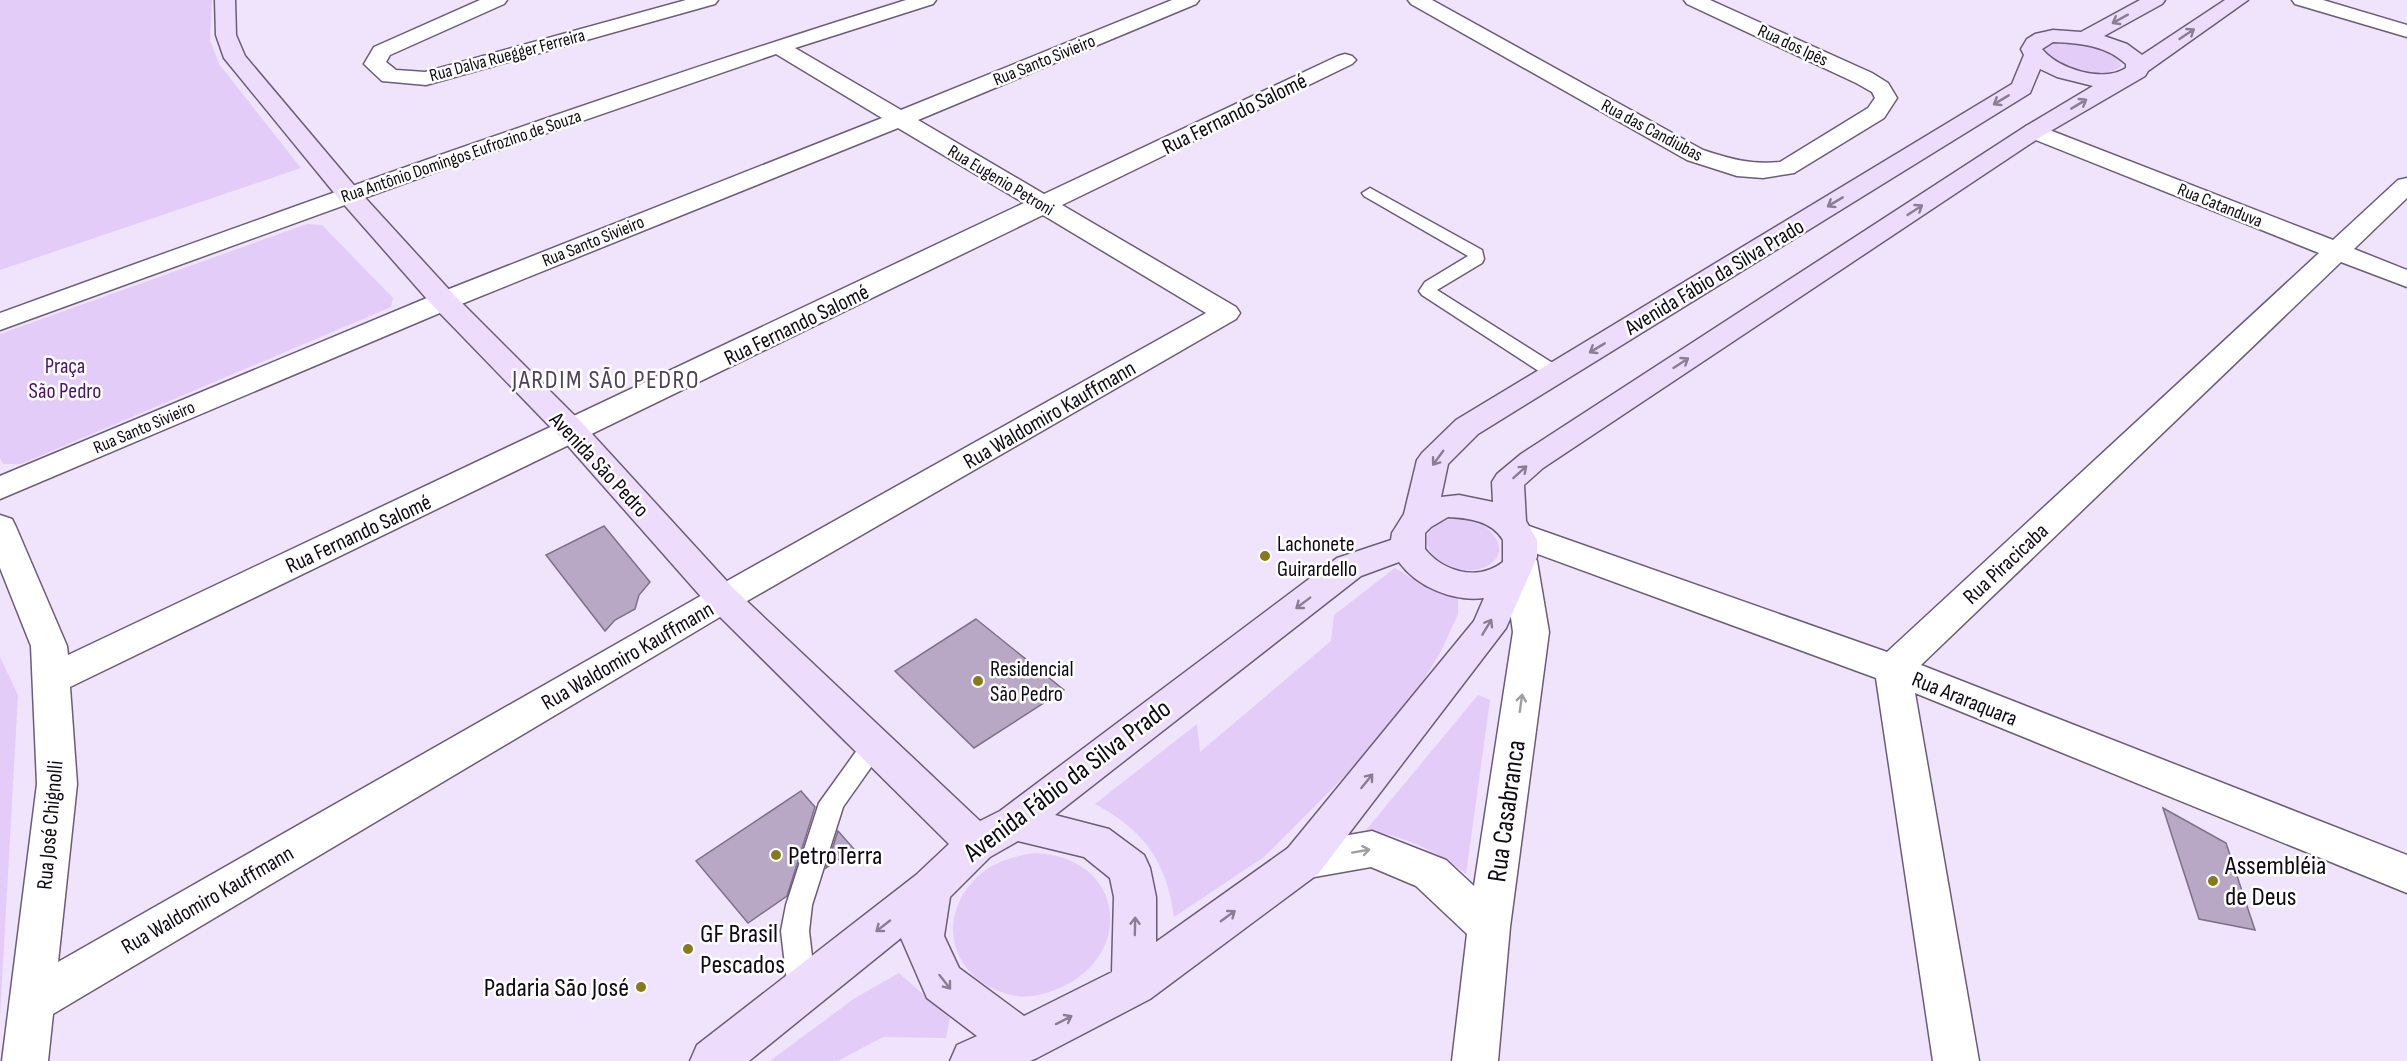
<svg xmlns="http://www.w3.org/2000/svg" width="2407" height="1061" font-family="'Sofia Sans Condensed',sans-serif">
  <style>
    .green { fill: #e3ccf8 }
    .building { fill: #b8a8c5; stroke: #7e708b; stroke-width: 1.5 }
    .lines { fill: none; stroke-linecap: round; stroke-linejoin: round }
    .lane-casing { stroke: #6b5d77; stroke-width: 3 }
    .street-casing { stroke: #6b5d77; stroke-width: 3 }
    .secondary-casing { stroke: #6b5d77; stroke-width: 3 }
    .lane { fill: #fff; fill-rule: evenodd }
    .street { fill: #fff; fill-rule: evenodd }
    .secondary { fill: #eedcfd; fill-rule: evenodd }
    .oneway { stroke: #8a7d94 }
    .oneway2 { stroke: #9f9da1 }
    .poi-dot { fill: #89791d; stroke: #fff; stroke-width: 2 }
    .labels { text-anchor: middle; stroke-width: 5; stroke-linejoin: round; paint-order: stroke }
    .far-street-label { font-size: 18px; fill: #0f0913; stroke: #fff }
    .street-label { font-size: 22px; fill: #0f0913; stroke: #fff }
    .park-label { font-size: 22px; fill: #49136a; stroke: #fff }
    .poi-label { font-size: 22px; fill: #0f0913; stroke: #fff; text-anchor: start }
    .quarter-label { font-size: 26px; letter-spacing: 1.5px; fill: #4e415a; stroke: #fff }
    .near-street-label { font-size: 27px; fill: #0f0913; stroke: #fff }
    .near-poi-label { font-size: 27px; fill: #0f0913; stroke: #fff; text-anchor: start }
  </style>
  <rect width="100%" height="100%" fill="#f0e3fc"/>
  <path class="green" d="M0,0H212L210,40L219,64L301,168L0,270Z
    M2064,41C2079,44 2120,46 2121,66C2102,83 2062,67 2046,53L2045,49L2048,45Z
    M307,224L322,225L393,298L391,307L21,464H3L0,458V334Z
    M1450,519C1458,519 1466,519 1474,521C1493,527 1511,551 1489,565C1454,586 1393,537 1450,519Z
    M1395,568L1428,588L1458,595V614L1440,653L1416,692L1359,762L1264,857L1174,917C1167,862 1144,830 1095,804L1197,724L1200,752L1331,641L1334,615Z
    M0,657L18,695L0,1017Z
    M1478,695L1490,700L1466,874C1435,850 1404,836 1366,830Z
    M1035,853C1126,857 1136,957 1057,989C1045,994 1030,998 1017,996C955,986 931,922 977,877C993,862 1014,856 1035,853Z
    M899,973L950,1018L946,1038L883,1037L838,1061H770L855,998Z"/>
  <path class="building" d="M604,526L650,582L639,595L635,609L615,620L605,631L546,555Z
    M976,619L1064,690L974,748L895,671Z
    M801,791L815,807L787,896L748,923L696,861Z
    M2163,808L2226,843L2255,930L2199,919Z
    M838,831L854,849L826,868Z"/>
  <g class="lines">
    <defs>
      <path id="lane" d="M1370,188L1482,250L1484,259L1482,263L1437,290L1562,369L1564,373L1562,377H1548L1422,295L1419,291L1425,282L1468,256L1364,196L1362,193Z
        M874,736L883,739L886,746L843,807L812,905L809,931L816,991L812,1001L802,1005L792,1001L788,991L781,931L786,905L819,803L865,739Z"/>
      <path id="street" d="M480,0H507L504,4L390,55L386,62L396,70L425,72L686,0H718L715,4L426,85L382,81L364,64L374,47Z
        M906,0H936L933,4L795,48L901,110L1172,0H1199L1196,4L918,120L1044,194L1338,56L1345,54L1352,56L1356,60L1352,64L1062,205L1236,307L1240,313L1236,319L735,608L53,1014L48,1061H2L37,784L31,646L0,568V515L12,519L16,527L67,646L68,655L1024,203L898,128L454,307L0,499V476L434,295L882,118L776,54L469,160L0,330V313C300,204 601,95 906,0ZM1043,215L1206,313L711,590L58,962L77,784L70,687Z
        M1408,0H1432L1703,150C1730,159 1752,165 1780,162L1868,108L1875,98L1872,92L1856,83L1687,4L1684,0H1710L1872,73L1888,83L1897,98L1884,118L1794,173L1763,178L1737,176L1687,160L1411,4Z
        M2292,0H2323L2407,25V37L2295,4Z
        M2034,124L2333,240L2398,180L2407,178V198L2354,249L2407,270V287L2341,262L1921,665L2407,855V893L1915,693L1979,1061H1933L1876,678L1505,542L1500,534L1505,526L1517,522L1529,526L1887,652L2319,253L2026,136L2023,131L2026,126Z
        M1520,549L1532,552L1537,561L1549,632L1510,927L1498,1061H1452L1467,934L1416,886L1371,867L1303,879L1288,874L1282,861L1288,848L1303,843L1372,831L1446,860L1474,886L1513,632L1503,561L1508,552Z"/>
      <path id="secondary" d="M215,0H235L236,35L245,56L358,190L454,295L583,424L735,590L980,821L1000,811L1337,558L1391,540L1392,533L1404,514L1417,460L1422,453L1456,420L2012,84L2024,55L2021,49L2027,39L2035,34L2053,30L2081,32L2140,0H2165L2162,4L2104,36L2127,44L2142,55L2225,0H2248L2148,71L2145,76L2042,136L1543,468L1524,485L1526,521L1537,540V557L1506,628L1318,874L1150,999L1037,1058L1030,1061H950L957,1045L977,1036L927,998L901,938L749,1061H690L697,1045L916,875L949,844L711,608L561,438L434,307L340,200L224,58L216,35ZM2053,42C2079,43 2106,45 2126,64V68C2103,83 2058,69 2042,49ZM2040,69L2057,77L2093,86L2026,126L1521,454L1497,474L1492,482L1493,502L1459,495L1441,497L1448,464L1478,434L2030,93ZM1448,517C1469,518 1492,521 1503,540V562C1479,581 1444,573 1425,549V533L1431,527ZM1399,562C1417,587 1454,602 1484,598L1474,621L1288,848L1156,942V897L1150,868L1144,855L1109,829L1055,815L1361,576ZM1018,841L1084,857L1110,878L1114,897L1112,972L1024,1016L959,968L944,936L950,897L990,857Z"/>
    </defs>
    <use href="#lane" class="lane-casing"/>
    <use href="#street" class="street-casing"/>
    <use href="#secondary" class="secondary-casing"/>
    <use href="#lane" class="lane"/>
    <use href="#street" class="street"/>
    <use href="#secondary" class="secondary"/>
  </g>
  <defs><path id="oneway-shaft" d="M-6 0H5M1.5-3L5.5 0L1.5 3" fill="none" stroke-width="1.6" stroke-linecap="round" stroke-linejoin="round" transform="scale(1.5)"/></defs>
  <g class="oneway">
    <use href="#oneway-shaft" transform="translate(2120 19) rotate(151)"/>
    <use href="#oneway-shaft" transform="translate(2187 34) rotate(-34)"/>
    <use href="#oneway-shaft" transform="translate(2001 100) rotate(149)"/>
    <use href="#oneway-shaft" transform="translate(2079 104) rotate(-31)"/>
    <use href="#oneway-shaft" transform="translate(1835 202) rotate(149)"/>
    <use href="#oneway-shaft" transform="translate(1915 210) rotate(-33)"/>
    <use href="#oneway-shaft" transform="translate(1597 348) rotate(149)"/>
    <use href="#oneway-shaft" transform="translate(1681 363) rotate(-33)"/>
    <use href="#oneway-shaft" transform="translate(1438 458) rotate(126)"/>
    <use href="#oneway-shaft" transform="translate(1520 472) rotate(-42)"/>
    <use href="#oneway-shaft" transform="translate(1303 603) rotate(143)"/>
    <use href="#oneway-shaft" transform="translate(1487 627) rotate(-59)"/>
    <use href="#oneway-shaft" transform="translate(1367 781) rotate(-51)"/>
    <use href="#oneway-shaft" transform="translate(1228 916) rotate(-36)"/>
    <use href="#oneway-shaft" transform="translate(883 926) rotate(142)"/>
    <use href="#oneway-shaft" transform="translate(1135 926) rotate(-89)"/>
    <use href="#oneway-shaft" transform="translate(945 982) rotate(52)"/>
    <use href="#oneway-shaft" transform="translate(1064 1020) rotate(-27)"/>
  </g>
  <g class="oneway2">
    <use href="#oneway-shaft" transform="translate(1521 703) rotate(-82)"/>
    <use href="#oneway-shaft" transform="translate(1361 851) rotate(-10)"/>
  </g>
  <g class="poi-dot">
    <circle cx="1265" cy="556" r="6"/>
    <circle cx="978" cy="681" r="6"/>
    <circle cx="776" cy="855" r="6"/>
    <circle cx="2213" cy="881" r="6"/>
    <circle cx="688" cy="949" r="6"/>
    <circle cx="641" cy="987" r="6"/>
  </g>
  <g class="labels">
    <g class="far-street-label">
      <text transform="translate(1793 45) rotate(25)" y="6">Rua dos Ipês</text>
      <text transform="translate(507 55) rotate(-15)" y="6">Rua Dalva Ruegger Ferreira</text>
      <text transform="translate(1044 60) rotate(-22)" y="6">Rua Santo Sivieiro</text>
      <text transform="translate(1652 130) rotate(28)" y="6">Rua das Candiubas</text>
      <text transform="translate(461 156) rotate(-19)" y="6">Rua Antônio Domingos Eufrozino de Souza</text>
      <text transform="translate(1001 180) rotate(31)" y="6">Rua Eugenio Petroni</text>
      <text transform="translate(2220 205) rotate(22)" y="6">Rua Catanduva</text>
      <text transform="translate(593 241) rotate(-22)" y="6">Rua Santo Sivieiro</text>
      <text transform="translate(144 427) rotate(-23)" y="6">Rua Santo Sivieiro</text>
    </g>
    <g class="street-label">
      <text transform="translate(1234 113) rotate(-26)" y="8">Rua Fernando Salomé</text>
      <text transform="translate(1714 276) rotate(-31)" y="8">Avenida Fábio da Silva Prado</text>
      <text transform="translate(796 324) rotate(-26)" y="8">Rua Fernando Salomé</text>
      <text transform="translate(1049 414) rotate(-30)" y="8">Rua Waldomiro Kauffmann</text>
      <text transform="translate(600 464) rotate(47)" y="8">Avenida São Pedro</text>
      <text transform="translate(358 533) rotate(-25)" y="8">Rua Fernando Salomé</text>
      <text transform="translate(2005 563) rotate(-43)" y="8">Rua Piracicaba</text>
      <text transform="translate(627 655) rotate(-30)" y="8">Rua Waldomiro Kauffmann</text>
      <text transform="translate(1965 698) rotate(22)" y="8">Rua Araraquara</text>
      <text transform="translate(49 825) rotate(-85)" y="8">Rua José Chignolli</text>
      <text transform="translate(207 899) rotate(-30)" y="8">Rua Waldomiro Kauffmann</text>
    </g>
    <g class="park-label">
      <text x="65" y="373">Praça<tspan x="65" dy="25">São Pedro</tspan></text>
    </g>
    <g class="poi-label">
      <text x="1277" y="551">Lachonete<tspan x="1277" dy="25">Guirardello</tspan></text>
      <text x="990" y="676">Residencial<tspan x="990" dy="25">São Pedro</tspan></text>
    </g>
    <g class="quarter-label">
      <text x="606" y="388">JARDIM SÃO PEDRO</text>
    </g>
    <g class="near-street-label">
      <text transform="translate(1067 780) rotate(-37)" y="9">Avenida Fábio da Silva Prado</text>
      <text transform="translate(1506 811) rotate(-82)" y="9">Rua Casabranca</text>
    </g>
    <g class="near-poi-label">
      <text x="788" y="864">PetroTerra</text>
      <text x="2225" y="874">Assembléia<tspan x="2225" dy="31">de Deus</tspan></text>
      <text x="700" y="942">GF Brasil<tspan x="700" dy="31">Pescados</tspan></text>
      <text x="629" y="996" text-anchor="end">Padaria São José</text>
    </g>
  </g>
</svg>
